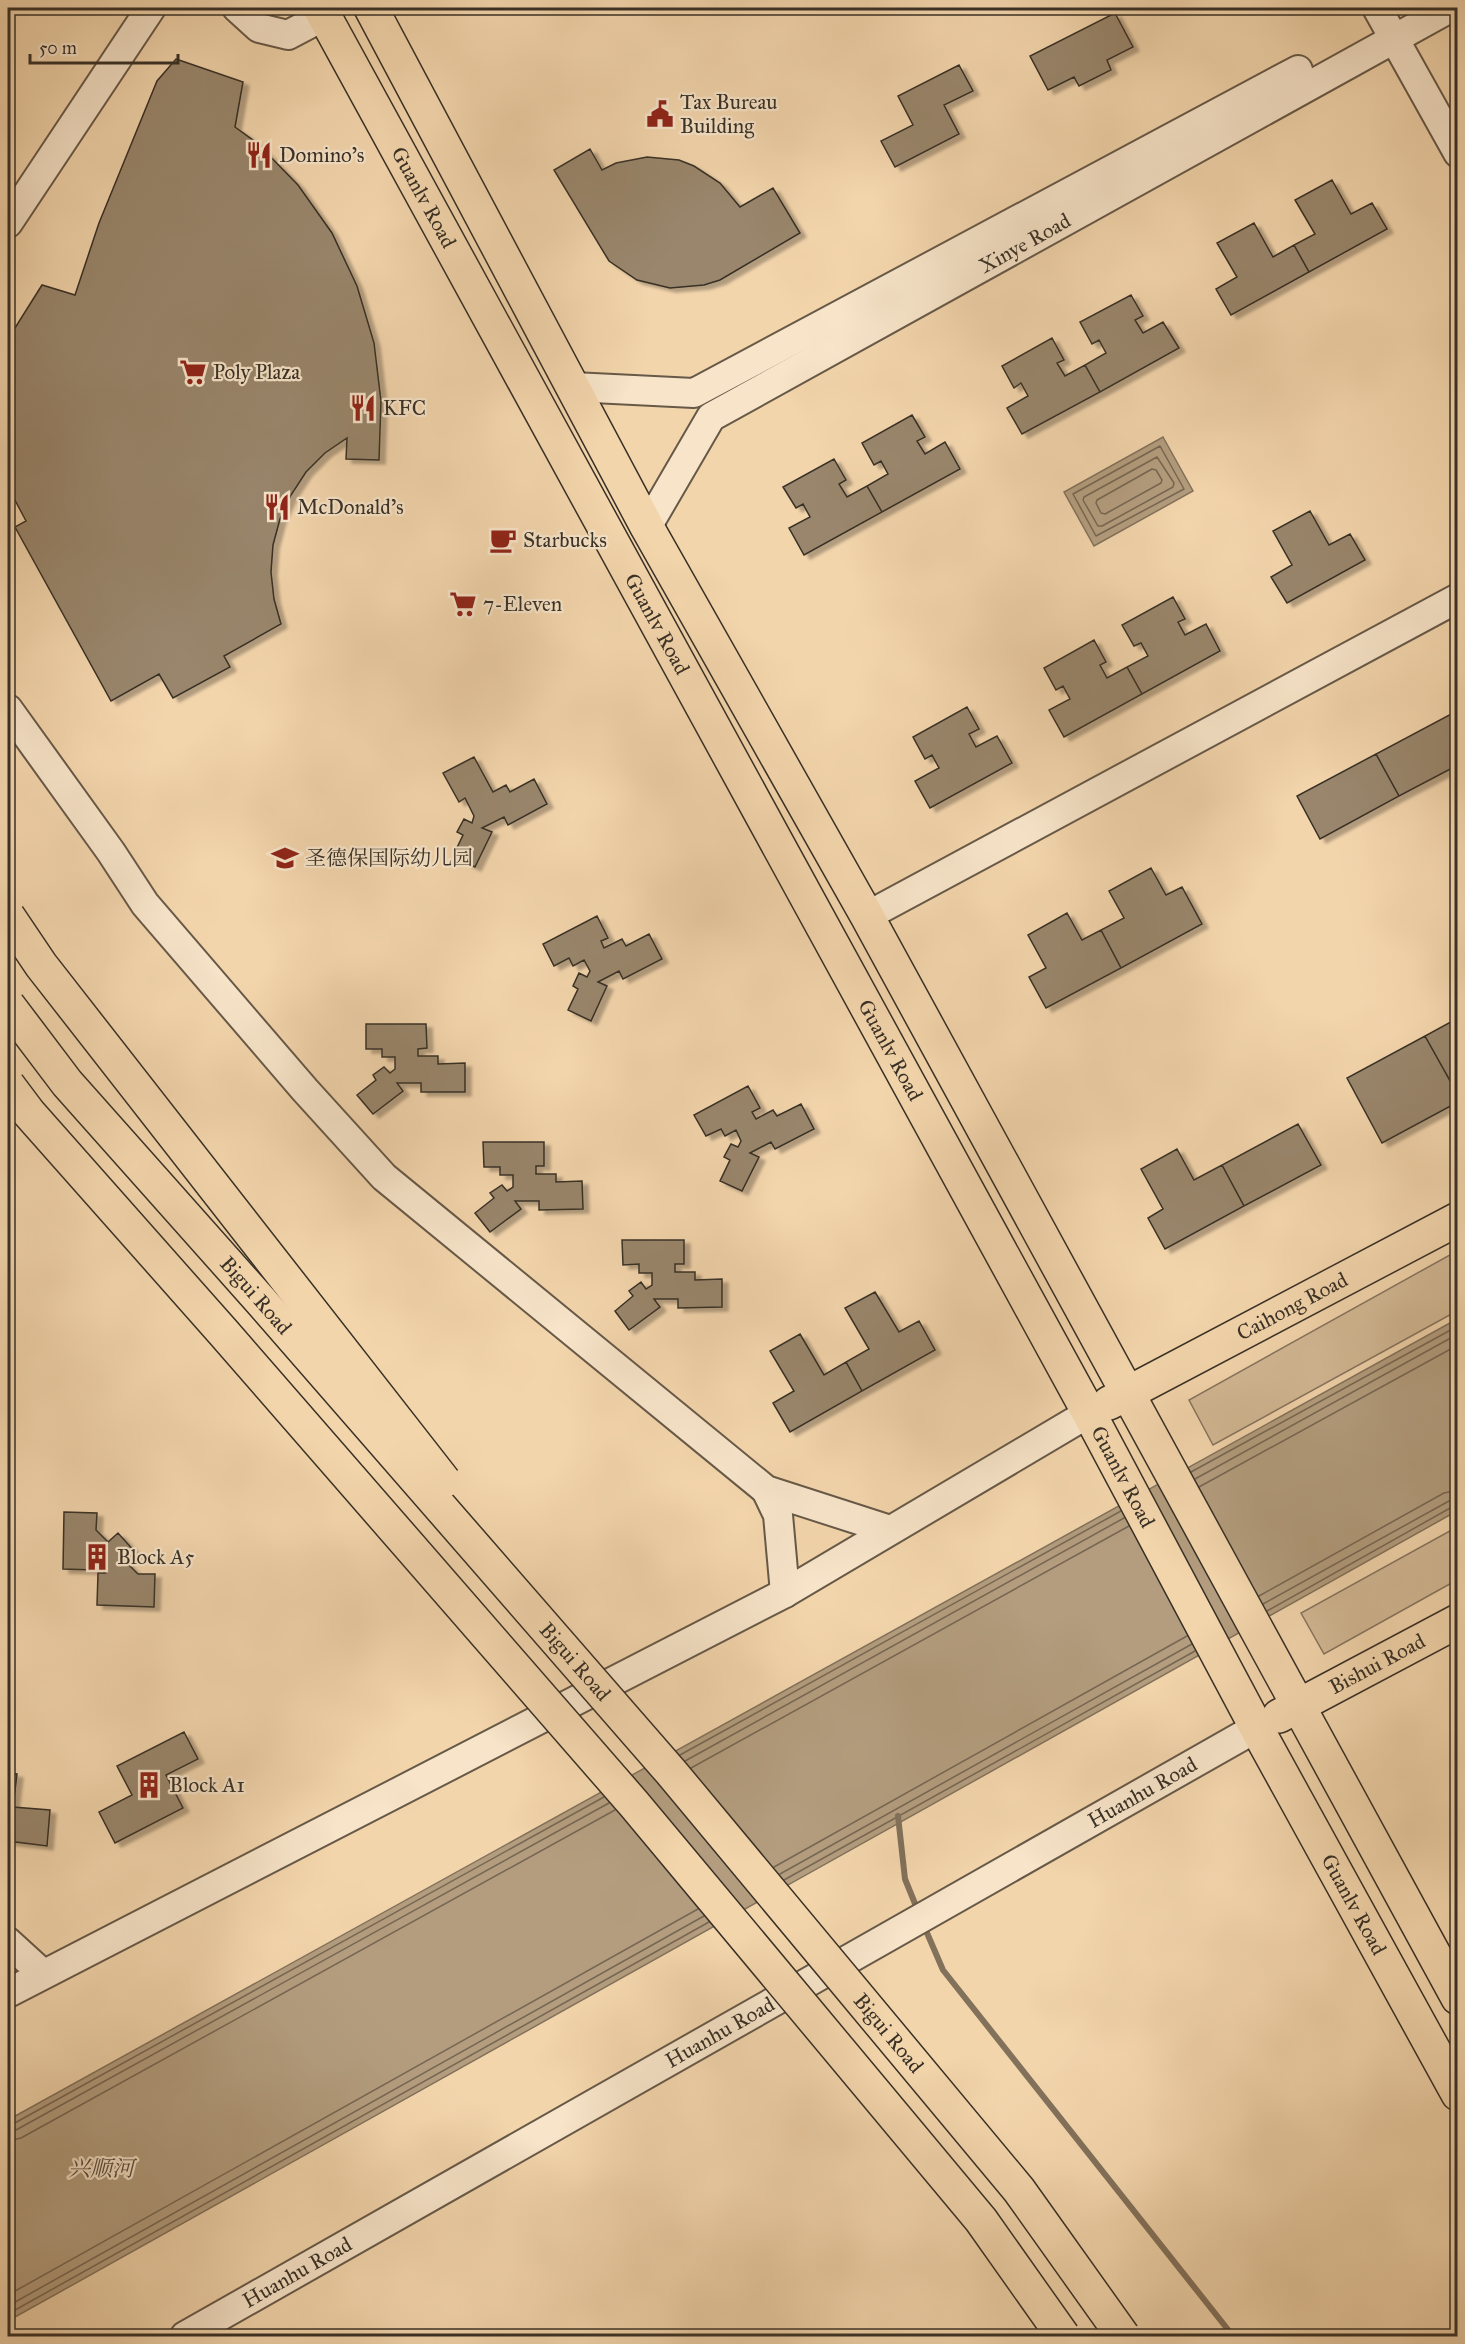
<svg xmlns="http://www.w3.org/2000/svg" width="1465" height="2344" font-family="'IM FELL Great Primer','Noto Serif SC',serif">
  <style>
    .green { fill: #d3b995; stroke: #86745e; stroke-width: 1.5 }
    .water { fill: #b39d7e; stroke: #82715b; stroke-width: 1.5 }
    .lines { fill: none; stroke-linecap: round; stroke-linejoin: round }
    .shore { stroke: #766652; stroke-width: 1.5 }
    .stream { stroke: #82715b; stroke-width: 6 }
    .building { fill: #99866c; stroke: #383026; stroke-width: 1.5; filter: url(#shadow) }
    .minor-casing { stroke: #675948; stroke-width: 32 }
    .major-casing { stroke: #383026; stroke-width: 36 }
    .minor { stroke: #f7e4c9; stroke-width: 28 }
    .major { stroke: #f3d5ac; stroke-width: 33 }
    .highway-bridge-casing { stroke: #383026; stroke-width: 36; stroke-linecap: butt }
    .highway-bridge { stroke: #f3d5ac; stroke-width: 33 }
    .labels { text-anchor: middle; stroke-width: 4.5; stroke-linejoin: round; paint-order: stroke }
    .poi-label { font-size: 21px; fill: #383026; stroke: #f7e4c9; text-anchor: start }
    .street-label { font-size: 21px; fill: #383026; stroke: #f7e4c9 }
    .water-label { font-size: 22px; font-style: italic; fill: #574b3c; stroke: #f7e4c9 }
  </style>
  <defs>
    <filter id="shadow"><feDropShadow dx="6" dy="4" stdDeviation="1.5" flood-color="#0004"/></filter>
  </defs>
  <rect width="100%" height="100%" fill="#f3d5ac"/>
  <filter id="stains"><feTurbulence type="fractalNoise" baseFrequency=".00333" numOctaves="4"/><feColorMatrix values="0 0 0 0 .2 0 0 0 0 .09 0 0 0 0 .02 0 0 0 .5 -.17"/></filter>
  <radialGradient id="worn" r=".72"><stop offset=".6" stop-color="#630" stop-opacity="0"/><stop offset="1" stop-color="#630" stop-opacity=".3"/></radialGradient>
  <path class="green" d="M1457,1251V1311L1213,1445L1189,1400Z
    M1457,1527V1580L1324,1654L1301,1613Z"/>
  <path class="water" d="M1163,437L1193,491L1094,546L1064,492Z
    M1457,1319V1511L8,2321V2120Z"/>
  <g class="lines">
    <path class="shore" d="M1160,446L1184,489L1096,536L1073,494Z
      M1157,457L1174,483L1173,487L1102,526H1098L1083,500L1084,497Z
      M1152,469L1156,470L1162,480L1161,483L1105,514L1101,513L1096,503L1097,500Z
      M1191,1472L1458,1326
      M1195,1479L1458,1334
      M1199,1487L1458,1345
      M1259,1596L1444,1493L1458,1490
      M1263,1604L1449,1501L1458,1499
      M1267,1611L1452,1507L1458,1506
      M680,1755L1121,1511
      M685,1761L1124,1518
      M691,1768L1129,1526
      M774,1867L1187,1636
      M780,1874L1192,1644
      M784,1880L1195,1651
      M8,2124H13L604,1797
      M8,2132L16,2130L609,1803
      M8,2141L21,2138L615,1810
      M8,2295L698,1909
      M8,2306L704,1916
      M8,2314L709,1922"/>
    <path class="stream" d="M898,1816L905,1879L918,1911
      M924,1926L943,1970L1233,2336"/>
  </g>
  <path class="building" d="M1115,13L1133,47L1107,60L1111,70L1079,86L1074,77L1048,90L1030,56Z
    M176,59L243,82L235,127L257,143L298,185L332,233L357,286L374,343L381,401L379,460L346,459L347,438L325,453L306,472L291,495L280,519L273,545L271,572L274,599L281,624L224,656L230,667L173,698L159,674L111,701L15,527L26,521L8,487V339L42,285L75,295L99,223L157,81Z
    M959,65L973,91L944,105L959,134L895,167L881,141L913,125L898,96Z
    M590,149L602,170L616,163L647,157L679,160L694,166L720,183L740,207L773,188L800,233L720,280L704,285L670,288L637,280L609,261L554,170Z
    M1332,180L1351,214L1372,203L1387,229L1309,272L1294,245L1315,234L1295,200Z
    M1254,223L1273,257L1294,245L1309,272L1231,315L1216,289L1237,277L1217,243Z
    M1131,295L1143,316L1135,320L1143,333L1163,322L1179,348L1100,392L1085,365L1106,353L1099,340L1092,344L1080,322Z
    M1052,338L1064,360L1057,363L1065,376L1085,365L1100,392L1022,434L1007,408L1028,396L1021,383L1014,388L1002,366Z
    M912,415L925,437L917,441L925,454L945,442L960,469L882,512L867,486L888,474L881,461L874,465L862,443Z
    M834,459L846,480L839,484L847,497L867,486L882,512L804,555L789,528L810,517L803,504L796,508L783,487Z
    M1310,511L1329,545L1350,534L1365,560L1287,603L1271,577L1292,565L1273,531Z
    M1173,597L1185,619L1178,622L1185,635L1206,624L1220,651L1142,694L1127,667L1148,656L1141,643L1134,646L1122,625Z
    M1094,640L1106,662L1100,665L1107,678L1127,667L1142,694L1064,737L1049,710L1070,699L1063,686L1056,690L1044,668Z
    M967,707L979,729L969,734L976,747L997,736L1012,763L930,808L915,781L939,768L932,755L925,759L913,737Z
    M1455,712L1458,717V765L1399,796L1376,754Z
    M1376,754L1399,796L1320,839L1297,796Z
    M474,757L493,792L506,785L510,792L534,779L547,804L508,825L504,817L482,828L492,832L475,867L453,856L463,835L457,832L464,819L472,823L474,816L465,798L459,802L443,773Z
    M1151,868L1166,895L1182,887L1202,924L1121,968L1101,930L1124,918L1109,891Z
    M1067,913L1082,940L1101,930L1121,968L1046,1008L1029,977L1046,968L1028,935Z
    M597,916L608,938L601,941L604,948L622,939L626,946L649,934L662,959L623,979L619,971L598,982L607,986L591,1021L568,1010L578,989L573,986L579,973L587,977L590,971L584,960L573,966L569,958L554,966L543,944Z
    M1458,1018V1095L1425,1036Z
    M366,1024H426L427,1048L418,1049V1056H438V1064L465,1063V1092H421V1083H397L403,1091L373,1114L357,1095L376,1080L373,1075L384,1067L390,1073L395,1069V1057H382V1049H366Z
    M1425,1036L1458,1095V1102L1382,1143L1347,1078Z
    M748,1086L760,1108L752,1112L756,1119L773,1110L777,1116L801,1104L814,1129L775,1149L771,1142L750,1153L759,1157L742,1191L720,1181L730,1160L724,1157L731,1144L738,1147L741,1141L736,1130L725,1136L721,1129L706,1136L694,1115Z
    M1298,1124L1321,1165L1244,1206L1222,1165Z
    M483,1142H544V1166H536V1174H556V1182L582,1181L583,1209L539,1210V1201H515L521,1209L490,1232L475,1213L494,1198L490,1193L502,1185L507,1191L513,1187V1175H500V1167H484Z
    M1177,1149L1194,1180L1222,1165L1244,1206L1165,1249L1148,1218L1163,1209L1141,1169Z
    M622,1240H684V1264H675V1272H695V1280L722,1279V1307L678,1308V1299H654L660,1307L629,1330L615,1311L633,1296L629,1291L641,1282L646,1289L652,1285V1273H639V1264L623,1265Z
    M875,1292L899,1332L919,1321L935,1350L862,1391L846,1362L869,1349L845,1308Z
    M800,1334L824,1375L846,1362L862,1391L790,1432L773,1403L794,1391L770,1351Z
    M64,1512L97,1513L96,1530L108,1542L118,1533L136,1553L126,1562L138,1574H155L154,1607L97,1605L98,1573H105L95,1563V1570L63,1569Z
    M184,1732L198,1759L166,1775L183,1808L115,1843L99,1812L132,1795L117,1766Z
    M8,1773L17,1774L13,1807L50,1810L47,1846L8,1841Z"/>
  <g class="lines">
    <defs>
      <g id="minor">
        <path d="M237,8L259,28L288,35L324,16"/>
        <path d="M1377,8L1458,153"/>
        <path d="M8,223L151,8"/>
        <path d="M573,387L694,393L1298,70"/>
        <path id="s1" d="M647,527L711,417L1450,8"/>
        <path d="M8,709L111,852L145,904L305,1090L384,1177L766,1490L890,1530"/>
        <path d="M867,916L1458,598"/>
        <path d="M766,1490L778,1515L785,1593"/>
        <path d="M8,1942L42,1973"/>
        <path d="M8,1993L785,1593L1089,1413"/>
        <path id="s2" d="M185,2336L1256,1728"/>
      </g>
      <g id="major">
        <path id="s3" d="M320,8L1089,1413L1262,1738L1458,2094"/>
        <path d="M371,8L647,527L867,916L1458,1998"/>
        <path id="s4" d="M1109,1403L1458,1219"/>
        <path id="s5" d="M1279,1716L1458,1621"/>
      </g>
    </defs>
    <use href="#minor" class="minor-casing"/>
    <use href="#major" class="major-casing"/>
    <use href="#minor" class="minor"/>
    <use href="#major" class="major"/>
    <defs>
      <g id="highway-bridge">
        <path d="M8,916L41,965L444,1481"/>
        <path id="s6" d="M8,1005L67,1083L260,1300L671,1772L1019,2190L1123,2336"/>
        <path d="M8,1085L29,1113L223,1332L634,1804L981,2220L1063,2336"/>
      </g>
    </defs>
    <use href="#highway-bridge" class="highway-bridge-casing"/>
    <use href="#highway-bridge" class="highway-bridge"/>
  </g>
  <defs>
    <symbol id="civic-bare" viewBox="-9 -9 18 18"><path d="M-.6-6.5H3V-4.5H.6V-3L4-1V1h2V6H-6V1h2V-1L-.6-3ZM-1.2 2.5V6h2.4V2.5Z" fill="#8f2418" stroke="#f7e4c9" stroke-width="2.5" paint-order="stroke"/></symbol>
    <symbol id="restaurant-bare" viewBox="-9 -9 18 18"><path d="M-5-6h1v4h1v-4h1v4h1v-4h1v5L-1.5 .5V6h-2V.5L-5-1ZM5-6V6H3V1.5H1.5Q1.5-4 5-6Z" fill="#8f2418" stroke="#f7e4c9" stroke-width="2.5" paint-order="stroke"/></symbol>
    <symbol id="supermarket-bare" viewBox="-9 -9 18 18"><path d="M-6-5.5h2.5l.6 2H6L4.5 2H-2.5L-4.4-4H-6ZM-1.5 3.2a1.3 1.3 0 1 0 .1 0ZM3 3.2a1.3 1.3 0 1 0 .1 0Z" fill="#8f2418" stroke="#f7e4c9" stroke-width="2.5" paint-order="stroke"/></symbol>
    <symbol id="cafe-bare" viewBox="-9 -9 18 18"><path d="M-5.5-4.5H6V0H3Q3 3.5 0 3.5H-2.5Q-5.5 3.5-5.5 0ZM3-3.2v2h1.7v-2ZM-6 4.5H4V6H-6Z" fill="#8f2418" stroke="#f7e4c9" stroke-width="2.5" paint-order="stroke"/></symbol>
    <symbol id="school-bare" viewBox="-9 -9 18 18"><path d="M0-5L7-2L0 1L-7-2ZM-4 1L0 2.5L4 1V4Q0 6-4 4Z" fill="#8f2418" stroke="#f7e4c9" stroke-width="2.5" paint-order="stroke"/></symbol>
    <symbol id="building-bare" viewBox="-9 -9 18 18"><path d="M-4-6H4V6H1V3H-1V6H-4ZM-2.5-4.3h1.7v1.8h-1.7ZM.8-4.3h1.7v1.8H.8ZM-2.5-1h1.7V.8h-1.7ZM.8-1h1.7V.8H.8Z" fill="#8f2418" stroke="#f7e4c9" stroke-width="2.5" paint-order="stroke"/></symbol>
  </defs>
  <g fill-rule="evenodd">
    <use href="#civic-bare" x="641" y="95" width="38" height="38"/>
    <use href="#restaurant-bare" x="240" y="136" width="38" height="38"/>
    <use href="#supermarket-bare" x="174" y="353" width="38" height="38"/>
    <use href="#restaurant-bare" x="344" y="389" width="38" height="38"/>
    <use href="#restaurant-bare" x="258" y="488" width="38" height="38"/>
    <use href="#cafe-bare" x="484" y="521" width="38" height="38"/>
    <use href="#supermarket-bare" x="444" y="585" width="38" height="38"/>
    <use href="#school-bare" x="266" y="839" width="38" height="38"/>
    <use href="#building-bare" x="78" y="1538" width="38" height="38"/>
    <use href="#building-bare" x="130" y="1766" width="38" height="38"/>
  </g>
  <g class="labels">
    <g class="poi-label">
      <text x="680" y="109">Tax Bureau<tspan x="680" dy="24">Building</tspan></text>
      <text x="279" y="162">Domino's</text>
      <text x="213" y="379">Poly Plaza</text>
      <text x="383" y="415">KFC</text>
      <text x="297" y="514">McDonald's</text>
      <text x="523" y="547">Starbucks</text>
      <text x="483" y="611">7-Eleven</text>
      <text x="305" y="865">圣德保国际幼儿园</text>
      <text x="117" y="1564">Block A5</text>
      <text x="169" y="1792">Block A1</text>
    </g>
    <g class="street-label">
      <text dy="7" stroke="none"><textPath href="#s3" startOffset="216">Guanlv Road</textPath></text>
      <text dy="7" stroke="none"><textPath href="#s1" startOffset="486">Xinye Road</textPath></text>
      <text dy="7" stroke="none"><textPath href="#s3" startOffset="702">Guanlv Road</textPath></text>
      <text dy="7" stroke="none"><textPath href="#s3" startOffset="1188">Guanlv Road</textPath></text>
      <text dy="7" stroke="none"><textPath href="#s6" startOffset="382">Bigui Road</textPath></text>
      <text dy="7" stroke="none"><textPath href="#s4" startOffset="207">Caihong Road</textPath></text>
      <text dy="7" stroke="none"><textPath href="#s3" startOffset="1674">Guanlv Road</textPath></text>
      <text dy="7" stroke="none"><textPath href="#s6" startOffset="868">Bigui Road</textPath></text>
      <text dy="7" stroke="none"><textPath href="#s5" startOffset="111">Bishui Road</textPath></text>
      <text dy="7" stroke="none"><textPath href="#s2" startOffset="1101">Huanhu Road</textPath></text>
      <text dy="7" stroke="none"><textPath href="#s3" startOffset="2160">Guanlv Road</textPath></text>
      <text dy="7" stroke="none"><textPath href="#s2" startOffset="615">Huanhu Road</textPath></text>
      <text dy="7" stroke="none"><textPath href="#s6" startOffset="1354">Bigui Road</textPath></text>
      <text dy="7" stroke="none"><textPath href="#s2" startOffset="129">Huanhu Road</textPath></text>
    </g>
    <g class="water-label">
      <text x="101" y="2176">兴顺河</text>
    </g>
  </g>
  <rect width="1465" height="2344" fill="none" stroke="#f3d5ac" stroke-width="30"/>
  <rect x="9" y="9" width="1447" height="2326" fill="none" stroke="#383026" stroke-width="3"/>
  <rect x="15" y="15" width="1435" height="2314" fill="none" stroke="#383026" stroke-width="1.5"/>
  <path d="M30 54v9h148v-9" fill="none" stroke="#383026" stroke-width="3"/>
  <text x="39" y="54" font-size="18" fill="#383026" stroke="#f7e4c9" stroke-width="4.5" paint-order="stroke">50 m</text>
  <rect width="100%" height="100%" filter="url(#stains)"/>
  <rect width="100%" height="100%" fill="url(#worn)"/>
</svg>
